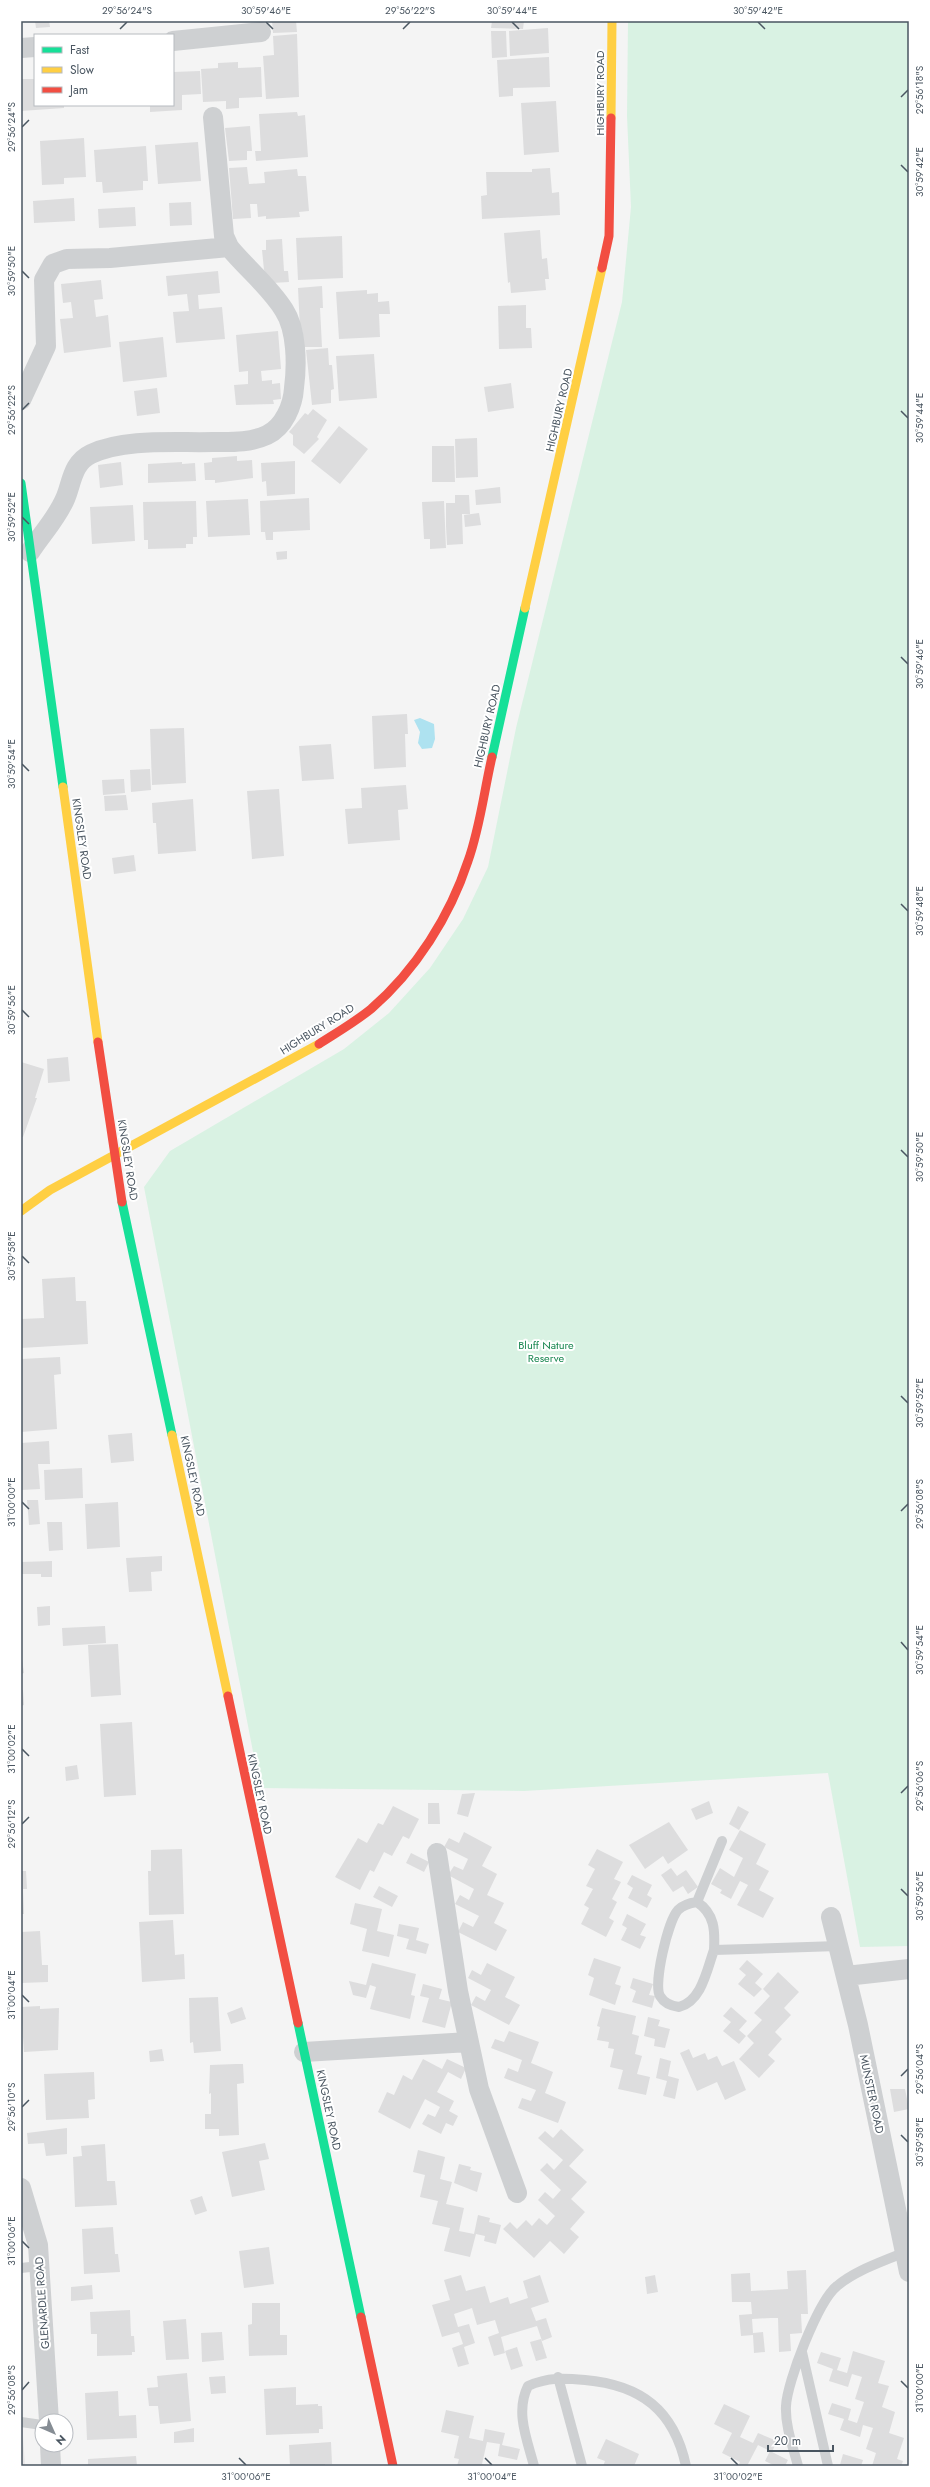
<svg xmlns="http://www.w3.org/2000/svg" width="930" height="2487" font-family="Jost,sans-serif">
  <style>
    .education { fill: #e6e5e6 }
    .green { fill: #d9f2e3 }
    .water { fill: #aee2f0 }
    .building { fill: #ddddde }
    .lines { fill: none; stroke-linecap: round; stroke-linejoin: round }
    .lane { stroke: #ced0d2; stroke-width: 10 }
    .street { stroke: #ced0d2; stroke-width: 20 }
    .fast { stroke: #16e098; stroke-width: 9 }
    .slow { stroke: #ffcf43; stroke-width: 9 }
    .jam { stroke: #f24e42; stroke-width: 9 }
    .ticks { fill: none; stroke: #4a5661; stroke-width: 1.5 }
    .labels { text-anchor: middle; stroke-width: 4; stroke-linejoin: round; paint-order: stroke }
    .street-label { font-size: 11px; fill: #4a5661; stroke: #fff }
    .park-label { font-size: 11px; fill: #17864f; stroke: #fff }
    .neatline { fill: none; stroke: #4a5661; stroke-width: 1.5 }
    .ticks-label { font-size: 10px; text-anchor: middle; fill: #4a5661 }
  </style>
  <rect width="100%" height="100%" fill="#f4f4f4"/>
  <path class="education" d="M21,2394L22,2422L25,2466H21Z"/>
  <path class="green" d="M628,21H909V1946L860,1947L828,1773L524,1791L260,1788L144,1187L170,1151L344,1049L389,1013L430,968L463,919L488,867L516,728L622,302L631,207L627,116Z"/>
  <path class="water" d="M420,718L434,724L435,739L432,748L422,749L418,743L420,732L414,720Z"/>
  <path class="building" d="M35,21H49L50,27L36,28Z
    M272,21H296L297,32L273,33Z
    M492,21H524L523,29L491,28Z
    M548,28L549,53L510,56L509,31Z
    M491,31H506L507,57L492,58Z
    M297,34L299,97L266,99L263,56L274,55L273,36Z
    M549,57L550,87L513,88V96L499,97L497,60Z
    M238,62V68L261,67L262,97L239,98V108L226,109V101L203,102L201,69L218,68V63Z
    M200,71L201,94L182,95V110L150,112V105H173V72Z
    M21,79H35V105H64V108L21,111Z
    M556,101L559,152L524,155L521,103Z
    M297,112L298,116L305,115L308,157L256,161L255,151H261L259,114Z
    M250,126L252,151H247V160L229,161L225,128Z
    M84,138L86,177L64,178V184L42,185L40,141Z
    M198,142L201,181L158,184L155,145Z
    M146,146L148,181H143V190L103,193L102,182H96L94,150Z
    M247,167L249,184L265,183L264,172L297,169L298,176H306L309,211L299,212L300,217L266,219V216L258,217L257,204H250L251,218L233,219L229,168Z
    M550,168L552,193L559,192L560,215L482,219L481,196L487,195L486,172H532V169Z
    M74,198L75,221L34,223L33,201Z
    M191,202L192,225L170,226L169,203Z
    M135,207L136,226L99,228L98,209Z
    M540,230L542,259L547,258L549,279H545L546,290L511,293L510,282L508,283L504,233Z
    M342,236L343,278L298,280L296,238Z
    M282,239L284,271H288L289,282L272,283L264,270L262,250H266V240Z
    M218,271L220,293L198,295L199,309L222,307L225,339L176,343L173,312L189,311L187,294L168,296L166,276Z
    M101,280L103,299L94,300L96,317L108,315L111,347L64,353L60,319L73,318L71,302L63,303L61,284Z
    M322,286L323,308H320L322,347H303L302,329H300L298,288Z
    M367,290V294L378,293V302L389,301L390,314H379L380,337L339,339L336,292Z
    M526,305V328H531L532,348L499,349L498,306Z
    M278,331L281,369L261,371L262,381L272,380V384L280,383L281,399L273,400L274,404L236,405L234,385L248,384V371L239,372L236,335Z
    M163,337L167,377L123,382L119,342Z
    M328,348L329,365H332L334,389L331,390V403L312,405L306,350Z
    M374,354L377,398L339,401L336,356Z
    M511,383L514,408L488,412L484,387Z
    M157,388L160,413L137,416L134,391Z
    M313,409L327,420L317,437L319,439L304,454L293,445V435L289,432L305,413L308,415Z
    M339,426L368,449L340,484L311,461Z
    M477,438L478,477L456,478L455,439Z
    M432,446H454L455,482H432Z
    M237,456V461L252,460L253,478L215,483V480H205L204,463L212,462V458Z
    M295,461V494L267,496L266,481L262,482L261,463Z
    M121,462L123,485L100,488L98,465Z
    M182,462V464L195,463L196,481L148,483V464Z
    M500,487L501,503L476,505L475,490Z
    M455,495H469L470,514H462L463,544L447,545L446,526H454H446V503H455Z
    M309,498L310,530L273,532V540H266L265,532H261L260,501Z
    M248,499L250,535L208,537L206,501Z
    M196,501L197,537H193V544H186V548L148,549V540H144L143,502Z
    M444,501L446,548L430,549V539H424L422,502Z
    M133,505L135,541L92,544L90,507Z
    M479,513L481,525L465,527L464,515Z
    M287,551V559L277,560L276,552Z
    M407,714L408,734H405L406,767L374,769L372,716Z
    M184,728L186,783L152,785L150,729Z
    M331,744L334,779L302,781L299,746Z
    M150,769L151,790L131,792L130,770Z
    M124,779L125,793L103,795L102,780Z
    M406,785L408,809L398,810L400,840L348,844L345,809L362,808L361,788Z
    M279,789L284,856L252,859L247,791Z
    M126,795L128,810L105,811L104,796Z
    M193,799L196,851L158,854L156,823H153L152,803Z
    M134,855L136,871L114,874L112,858Z
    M68,1057L70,1081L48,1083L47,1059Z
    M21,1062L44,1069L35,1098H37L23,1137H21Z
    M75,1277L76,1301H86L88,1344L21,1348V1319L44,1318L42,1279Z
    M60,1357L61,1374L54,1375L57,1429L21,1432V1359Z
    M132,1433L134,1461L111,1463L108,1435Z
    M49,1441L50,1464H38L40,1489L21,1490V1443Z
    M82,1468L83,1498L45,1500L44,1470Z
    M27,1500H38L40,1524L29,1525Z
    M118,1502L120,1547L87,1549L85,1504Z
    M47,1522H62L63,1550L49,1551Z
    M162,1556V1571L151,1572L152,1591L129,1592L126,1558Z
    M52,1561V1577H41V1574H21V1562Z
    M50,1606V1625L38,1626L37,1607Z
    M105,1626L106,1643L63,1646L62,1628Z
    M118,1644L121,1695L91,1697L88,1645Z
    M21,1653L24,1673L21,1674Z
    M21,1690H23L24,1705L21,1706Z
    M132,1722L136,1795L104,1797L100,1724Z
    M77,1765L79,1779L66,1781L65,1767Z
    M475,1793L468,1817L457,1814L462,1794Z
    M709,1801L713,1813L696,1820L691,1809Z
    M428,1803H439L440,1824H428Z
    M393,1806L419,1819L409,1839L403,1836L392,1856L384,1852L374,1872L370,1870L360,1890L335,1877L358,1838L367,1843L378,1823L383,1825Z
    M738,1806L749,1812L739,1830L729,1824Z
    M669,1822L688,1850L668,1864L663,1856L645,1869L629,1845Z
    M740,1830L766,1844L756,1864L769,1871L759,1890L774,1898L763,1918L737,1905L748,1885L740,1881L731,1899L720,1893L722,1890L711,1884L720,1868L734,1877L743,1858L729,1850Z
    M464,1832L492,1847L482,1866L497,1874L487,1895L504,1903L494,1923L507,1930L496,1951L458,1932L463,1922L473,1927L479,1916L455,1904L460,1895L469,1900L474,1889L448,1875L454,1866L463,1870L468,1859L444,1847L449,1838L459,1843Z
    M182,1849L184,1914L149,1915L148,1871H151V1850Z
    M597,1849L623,1862L614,1879L621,1882L612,1899L617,1902L609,1918L614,1921L606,1937L581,1924L589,1908L584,1905L593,1889L586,1886L595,1869L588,1865Z
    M411,1853L429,1862L424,1872L406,1863Z
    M671,1868L677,1876L686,1870L698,1887L688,1894L683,1886L673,1892L661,1875Z
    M21,1871H26L27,1889H23L24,1914H21Z
    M632,1875L652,1885L647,1895L652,1898L647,1908L628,1898L633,1888L627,1884Z
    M379,1886L398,1896L392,1907L373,1897Z
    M355,1903L382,1909L377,1931L394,1935L389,1957L362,1951L367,1929L350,1924Z
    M627,1914L646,1924L640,1935L646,1937L640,1949L621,1940L627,1928L622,1925Z
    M173,1920L175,1955L184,1954L185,1979L142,1982L139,1922Z
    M399,1924L419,1928L416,1940L429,1944L426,1954L406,1949L409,1939L397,1936Z
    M40,1931L42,1965H48V1982L21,1983V1932Z
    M594,1958L621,1967L615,1984L621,1986L615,2005L589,1995L594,1978L588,1975Z
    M747,1960L763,1974L755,1983L762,1989L754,1997L738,1984L746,1975L739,1969Z
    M372,1963L416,1974L411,1995L415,1996L410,2019L370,2009L376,1987L370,1985L366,1998L353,1995L349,1981L366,1985Z
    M487,1963L515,1977L505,1997L520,2005L509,2025L471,2005L476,1996L485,2001L491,1990L468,1978L472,1970L481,1975Z
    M778,1972L799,1992L784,2008L791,2015L775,2032L782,2039L768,2055L775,2061L759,2078L739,2059L754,2043L747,2036L762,2020L754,2013L770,1996L763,1989Z
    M633,1978L653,1984L649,1995L655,1996L652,2008L632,2002L636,1991L630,1988Z
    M423,1984L442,1989L439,1999L452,2002L445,2028L422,2022L429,1998L420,1996Z
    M218,1997L221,2051L194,2053L193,2042L190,2043L189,1998Z
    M40,2006V2009L59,2008L58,2050L24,2052L21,2007Z
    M242,2007L246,2019L231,2024L227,2013Z
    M731,2007L747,2021L739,2030L746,2036L739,2044L723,2031L731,2022L723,2016Z
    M602,2008L636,2016L632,2034L639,2036L635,2054L642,2056L637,2074L650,2077L646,2095L618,2089L623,2070L610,2067L614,2049L608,2048L609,2042L597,2040L600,2027L597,2026Z
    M648,2017L660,2020L658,2026L670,2029L665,2048L654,2046L655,2039L644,2036Z
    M509,2031L539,2042L531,2063L553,2072L545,2093L566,2102L558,2123L518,2108L522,2098L531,2101L536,2090L504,2078L508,2068L518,2072L522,2060L491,2048L495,2039L504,2042Z
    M162,2049L164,2061L150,2062L149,2051Z
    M689,2049L693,2058L705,2053L708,2060L717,2056L722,2066L734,2061L746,2090L725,2100L717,2082L697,2091L680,2053Z
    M660,2058L671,2061L668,2076L679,2079L675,2099L663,2096L667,2081L656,2078Z
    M423,2059L442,2069L447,2059L466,2068L461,2079L448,2072L437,2092L454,2101L449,2111L458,2116L453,2126L446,2123L441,2134L422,2124L428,2114L435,2117L440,2107L425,2099L410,2129L378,2112L387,2092L394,2095L403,2075L412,2080Z
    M236,2064H243L244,2083L237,2084L239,2135L219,2136V2129H205V2114H211V2093L209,2094L210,2065Z
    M94,2072L95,2099L88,2100L89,2118L46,2120L44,2074Z
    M890,2089H905L909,2109L894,2112Z
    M67,2128V2154L46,2156L44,2143L28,2144L27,2133Z
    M561,2129L584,2150L569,2166L587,2182L571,2199L585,2212L570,2229L579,2237L564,2254L550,2241L534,2258L503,2229L510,2222L517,2229L526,2220L532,2226L539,2218L547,2225L555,2216L538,2200L545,2192L553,2199L561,2190L540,2170L547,2163L554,2170L563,2160L538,2138L545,2131L553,2138Z
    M265,2143L269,2159L259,2161L265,2190L232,2197L222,2152Z
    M105,2144L107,2181H115L117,2205L75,2207L73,2157L82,2156L81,2146Z
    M418,2150L445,2157L440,2179L452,2182L446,2204L464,2208L459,2231L474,2234L478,2215L490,2218L489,2222L501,2225L496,2244L484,2241L485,2236L476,2234L470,2257L444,2251L450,2228L432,2224L438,2201L420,2197L425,2175L413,2172Z
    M459,2164L471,2167L470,2170L482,2173L477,2192L454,2183Z
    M202,2196L207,2211L195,2215L190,2200Z
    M113,2227L115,2254H118L120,2272L84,2274L82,2229Z
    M269,2247L274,2284L244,2288L239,2251Z
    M806,2270L808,2314H801L802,2333L790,2334L791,2351L779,2352L778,2318H771L752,2319L753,2333L763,2332L765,2352L754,2353L753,2335L741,2336L739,2315L752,2314L751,2302H732L731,2274L750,2273L751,2291L788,2289L787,2271Z
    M461,2275L466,2291L485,2286L490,2303L508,2297L510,2304L528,2298L523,2281L540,2275L549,2302L531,2308L536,2321L546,2318L552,2337L542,2341L537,2326L501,2337L505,2353L494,2356L488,2337L499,2333L495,2320L477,2325L472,2308L454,2314L458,2327L469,2324L475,2343L464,2347L469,2364L458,2367L452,2348L463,2344L459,2332L442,2337L432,2305L450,2300L444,2280Z
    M655,2275L658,2292L647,2294L645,2277Z
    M92,2285L93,2299L71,2301V2287Z
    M252,2303H280V2335H287V2355L249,2356L248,2325L252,2324Z
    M130,2310L131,2336H134L135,2352H132V2355L97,2356V2334H91L90,2312Z
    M186,2319L189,2359L166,2360L163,2321Z
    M222,2332L224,2360L202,2362L201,2333Z
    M541,2339L547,2358L536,2361L530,2342Z
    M517,2347L523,2366L511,2370L505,2351Z
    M853,2351L885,2361L878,2383L889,2386L882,2407L895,2412L889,2433L904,2438L897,2459L903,2461L901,2466H872L876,2453L866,2449L873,2428L863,2425L860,2437L840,2430L844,2419L828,2414L832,2403L851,2409L848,2420L857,2423L864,2402L855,2399L862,2377L852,2374L848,2387L829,2381L833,2369L817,2363L821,2352L841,2358L837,2370L847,2373Z
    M187,2373L191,2421L160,2424L158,2406H149L147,2388L158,2387L157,2376Z
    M225,2376L226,2393L211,2394L209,2377Z
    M296,2387V2405L318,2404V2406H322L323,2429H319V2433L266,2435L264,2389Z
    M118,2391L119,2416L136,2415L137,2438L87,2440L85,2393Z
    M724,2404L750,2416L740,2437L753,2443L758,2433L777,2441L772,2452L788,2460L785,2466H775L765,2461L770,2451L758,2445L747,2466H738L740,2462L722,2453L732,2433L714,2424Z
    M446,2410L474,2416L469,2438L483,2441L485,2429L505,2433L502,2445L520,2449L517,2460L498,2456L500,2444L487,2442L482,2464L486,2466H457L459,2459L454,2458L459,2436L441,2432Z
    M194,2428V2442L174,2443V2432Z
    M606,2439L639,2454L634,2466H603L605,2461L597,2458Z
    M331,2442L332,2464H325V2466H290L289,2445Z
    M843,2454L863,2460L861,2466L840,2465Z
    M136,2456L137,2466H88V2459Z"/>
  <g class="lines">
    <path class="lane" d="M722,1841L697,1902C715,1914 715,1931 714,1950L838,1946
      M697,1902C690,1903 683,1905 678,1910C668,1921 653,1984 660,1996C664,2003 671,2006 679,2007C702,2001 707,1969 714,1950
      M21,2268L39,2266
      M802,2352L828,2466
      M558,2377L582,2466
      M21,2422L42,2425
      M534,2466C527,2439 515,2412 528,2386C548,2377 564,2378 585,2380C641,2385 674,2410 686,2466
      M798,2466C793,2447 785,2426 786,2406C787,2382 818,2301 837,2286C856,2270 882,2262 905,2252"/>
    <path class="street" d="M173,41L261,32
      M21,48L35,47
      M21,400L46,346L44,280L53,264L67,259L110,258L229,247
      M30,552C41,535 57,518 65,499C72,483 72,463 91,454C125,438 176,443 213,442C231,442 250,443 267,435C284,427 293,405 294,388C297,365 297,330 284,310C270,287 246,268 229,247L224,236L213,117
      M437,1853L458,1991L479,2089L517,2193
      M831,1917L858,2025L909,2272
      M846,1976L909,1969
      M304,2052L469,2042
      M21,2188L38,2245L49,2421
      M50,2445L51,2466"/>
    <path class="fast" d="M21,483L63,787
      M492,757L525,608
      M122,1202L172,1435
      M298,2023L361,2317"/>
    <path class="slow" d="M611,118L612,21
      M525,608L602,268
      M63,787L98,1042
      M21,1211L50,1190L319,1044
      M172,1435L228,1696"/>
    <path class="jam" d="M602,268L609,236L611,118
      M98,1042L122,1202
      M319,1044C336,1033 355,1022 371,1009C416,970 450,916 468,861C480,828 484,791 492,757
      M228,1696L298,2023
      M361,2317L393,2466"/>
  </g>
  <path class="ticks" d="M266,22L273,29M512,22L519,29M758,22L765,29M120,29L127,22M403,29L410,22M901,97L908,90M22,127L29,120M901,165L908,172M22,271L29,278M22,410L29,403M901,411L908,418M22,517L29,524M901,657L908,664M22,764L29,771M901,904L908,911M22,1010L29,1017M901,1150L908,1157M22,1256L29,1263M901,1396L908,1403M22,1502L29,1509M901,1511L908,1504M901,1642L908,1650M22,1749L29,1756M901,1793L908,1786M22,1824L29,1817M901,1889L908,1896M22,1995L29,2002M901,2076L908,2069M22,2107L29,2100M901,2135L908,2142M22,2241L29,2248M901,2381L908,2388M22,2390L29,2382M239,2458L246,2465M485,2458L492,2465M731,2458L738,2465"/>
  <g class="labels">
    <g class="street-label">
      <text transform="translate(600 93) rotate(-90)" y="4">HIGHBURY ROAD</text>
      <text transform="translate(559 410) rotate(-77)" y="4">HIGHBURY ROAD</text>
      <text transform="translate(487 726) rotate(-77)" y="4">HIGHBURY ROAD</text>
      <text transform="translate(82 839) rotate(82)" y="4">KINGSLEY ROAD</text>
      <text transform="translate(317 1029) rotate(-32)" y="4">HIGHBURY ROAD</text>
      <text transform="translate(128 1160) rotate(81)" y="4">KINGSLEY ROAD</text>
      <text transform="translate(193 1476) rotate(78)" y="4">KINGSLEY ROAD</text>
      <text transform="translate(260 1794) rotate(78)" y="4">KINGSLEY ROAD</text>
      <text transform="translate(872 2094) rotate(78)" y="4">MUNSTER ROAD</text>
      <text transform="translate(329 2110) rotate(78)" y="4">KINGSLEY ROAD</text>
      <text transform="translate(42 2303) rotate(-94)" y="4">GLENARDLE ROAD</text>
    </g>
    <g class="park-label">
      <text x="546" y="1349">Bluff Nature<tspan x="546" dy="13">Reserve</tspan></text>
    </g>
  </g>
  <rect width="930" height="2487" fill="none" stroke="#ffffff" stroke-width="44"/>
  <rect x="34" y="34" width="140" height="72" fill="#ffffff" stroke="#b7bbc0"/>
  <rect x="42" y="47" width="20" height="6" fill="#16e098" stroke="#b7bbc0"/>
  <text x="70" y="54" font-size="12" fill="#4a5661">Fast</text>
  <rect x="42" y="67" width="20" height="6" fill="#ffcf43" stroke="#b7bbc0"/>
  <text x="70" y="74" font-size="12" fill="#4a5661">Slow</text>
  <rect x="42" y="87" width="20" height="6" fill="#f24e42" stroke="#b7bbc0"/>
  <text x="70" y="94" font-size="12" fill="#4a5661">Jam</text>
  <g transform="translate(54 2433) rotate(135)"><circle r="19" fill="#ffffff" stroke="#b7bbc0"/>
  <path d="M0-3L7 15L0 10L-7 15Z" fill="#868d94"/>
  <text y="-6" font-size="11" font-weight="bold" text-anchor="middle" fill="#4a5661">N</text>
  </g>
  <path d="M768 2445v6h65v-6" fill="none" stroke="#4a5661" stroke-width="2"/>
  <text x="774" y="2445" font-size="12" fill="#4a5661" stroke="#ffffff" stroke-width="3" paint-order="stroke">20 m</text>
  <rect x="22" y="22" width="886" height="2443" class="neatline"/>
  <g class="ticks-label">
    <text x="127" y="14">29°56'24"S</text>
    <text x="266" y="14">30°59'46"E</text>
    <text x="410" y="14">29°56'22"S</text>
    <text x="512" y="14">30°59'44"E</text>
    <text x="758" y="14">30°59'42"E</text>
    <text transform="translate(919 90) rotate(-90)" y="4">29°56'18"S</text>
    <text transform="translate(11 127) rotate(-90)" y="4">29°56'24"S</text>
    <text transform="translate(919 172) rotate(-90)" y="4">30°59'42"E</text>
    <text transform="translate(11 271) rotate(-90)" y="4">30°59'50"E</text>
    <text transform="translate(11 410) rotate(-90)" y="4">29°56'22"S</text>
    <text transform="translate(919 418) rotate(-90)" y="4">30°59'44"E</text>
    <text transform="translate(11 517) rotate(-90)" y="4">30°59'52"E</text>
    <text transform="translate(919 664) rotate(-90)" y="4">30°59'46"E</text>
    <text transform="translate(11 764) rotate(-90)" y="4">30°59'54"E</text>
    <text transform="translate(919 911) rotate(-90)" y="4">30°59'48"E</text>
    <text transform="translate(11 1010) rotate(-90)" y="4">30°59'56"E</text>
    <text transform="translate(919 1157) rotate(-90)" y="4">30°59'50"E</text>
    <text transform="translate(11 1256) rotate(-90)" y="4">30°59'58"E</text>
    <text transform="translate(919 1403) rotate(-90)" y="4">30°59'52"E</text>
    <text transform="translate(11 1502) rotate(-90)" y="4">31°00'00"E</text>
    <text transform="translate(919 1504) rotate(-90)" y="4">29°56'08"S</text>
    <text transform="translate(919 1650) rotate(-90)" y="4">30°59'54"E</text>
    <text transform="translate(11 1749) rotate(-90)" y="4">31°00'02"E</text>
    <text transform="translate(919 1786) rotate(-90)" y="4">29°56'06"S</text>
    <text transform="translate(11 1824) rotate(-90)" y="4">29°56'12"S</text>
    <text transform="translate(919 1896) rotate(-90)" y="4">30°59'56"E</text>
    <text transform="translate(11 1995) rotate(-90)" y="4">31°00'04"E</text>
    <text transform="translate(919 2069) rotate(-90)" y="4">29°56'04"S</text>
    <text transform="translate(11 2107) rotate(-90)" y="4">29°56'10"S</text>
    <text transform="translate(919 2142) rotate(-90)" y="4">30°59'58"E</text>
    <text transform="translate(11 2241) rotate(-90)" y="4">31°00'06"E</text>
    <text transform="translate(919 2388) rotate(-90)" y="4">31°00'00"E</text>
    <text transform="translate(11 2390) rotate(-90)" y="4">29°56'08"S</text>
    <text x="246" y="2480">31°00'06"E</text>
    <text x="492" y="2480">31°00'04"E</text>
    <text x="738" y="2480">31°00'02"E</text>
  </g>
</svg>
